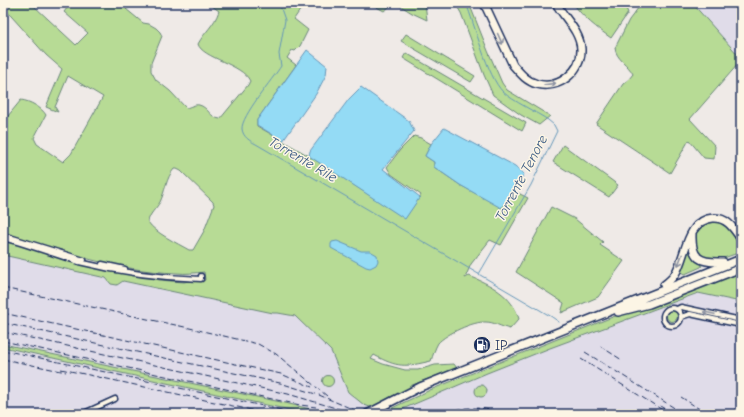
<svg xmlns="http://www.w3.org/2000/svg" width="744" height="417" font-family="'Comic Neue',sans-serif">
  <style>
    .built { fill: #e0dce9 }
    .green { fill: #b7db95; stroke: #69857a; fill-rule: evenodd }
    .water { fill: #94dbf5; stroke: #6496b9 }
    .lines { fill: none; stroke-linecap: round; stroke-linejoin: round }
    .stream { stroke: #6496b9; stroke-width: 1 }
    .street-casing { stroke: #1b2f5e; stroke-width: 7 }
    .highway-casing { stroke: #1b2f5e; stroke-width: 10 }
    .street { stroke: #fcf5e5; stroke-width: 4 }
    .highway { stroke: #fcf5e5; stroke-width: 7 }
    .rail { stroke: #1b2f5e; stroke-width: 1; stroke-dasharray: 6 3; stroke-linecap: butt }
    .oneway { stroke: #8c92a2 }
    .labels { text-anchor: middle; stroke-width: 3; stroke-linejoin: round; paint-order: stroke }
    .poi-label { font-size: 13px; fill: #1b2f5e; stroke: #fcf5e5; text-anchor: start }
    .water-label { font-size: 14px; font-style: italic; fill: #395a84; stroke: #fcf5e5 }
  </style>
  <rect width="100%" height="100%" fill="#efeae7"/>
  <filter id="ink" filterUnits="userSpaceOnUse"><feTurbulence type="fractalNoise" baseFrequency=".025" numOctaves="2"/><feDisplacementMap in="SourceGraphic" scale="8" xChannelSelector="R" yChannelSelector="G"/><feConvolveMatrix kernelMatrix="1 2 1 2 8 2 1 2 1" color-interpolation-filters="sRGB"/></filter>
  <g filter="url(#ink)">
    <path class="built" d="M692,3H741V53L739,56Z
      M3,255L107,278L117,285L123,281L273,313H278L295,316L331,351L348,392L373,408L361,414H331L281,402L3,344Z
      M698,293L741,302V414H381L388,410L398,411L487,373L550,348Z
      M3,347L271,406L312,414H118L112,412V414H3Z"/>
    <path class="green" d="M3,3H36L34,6L76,45L88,33L64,12L71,3H133L131,7L126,9L143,23L149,24L156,28L160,32L162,36L151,63V71L156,80L170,91L186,108C190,107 195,104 199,105C208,107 210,118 220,119L248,85L250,81C242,64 202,58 198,44C205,31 214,26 219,11L208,3H305L294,19L308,30L300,46L295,51L292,50L287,58L296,65L257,120V126L309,156L405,218L421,195L391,174L387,167L400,150L414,136L421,138L431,144L425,156L434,162V167L460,185L501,207L514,191L528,198L501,245L490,240L471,264L465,278L469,276C490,284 513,296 519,319L510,329C501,327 494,322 486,322C473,321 446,334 438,343C435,348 433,355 431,361C405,367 398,368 374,355L371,359L383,364L405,370H418L435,365L454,364L457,368L410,386V389L390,397L373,408L364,405L348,392L331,351L295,316L278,313H273L123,281L117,285L111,284L106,278L3,255V240L85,265L155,278L159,280L184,282L193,280L203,281L205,280L204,272C195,273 186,274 177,273C117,271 59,251 3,233V122L21,100C30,101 42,108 46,115L34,138L37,144L63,162L71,154L103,97L68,76L55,107L58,112L46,107L62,69L46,55L3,7ZM174,169H177L181,171L213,202L214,205L204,231L193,250H189C177,243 155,233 148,222C149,214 156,209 160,202C165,192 166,178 174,169Z
      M369,3H394L384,11Z
      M396,3H425L427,20L412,13Z
      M455,3H469L488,51L502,83L507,90L550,116L539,125L521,115L493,95L484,75L461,13Z
      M573,3H624L628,13L611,38C597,28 583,18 573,3Z
      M642,3H692L739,56V63L690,119L715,146L714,159L704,158L689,140L670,173L596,124L623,84L629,79L633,74C628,64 616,59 615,48L629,20Z
      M406,34L475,76L471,82L401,41Z
      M406,53L526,123L522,131L403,58Z
      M563,145L618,185L609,197L553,162Z
      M551,207L575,219L603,242L600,245L624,261L598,297L561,313L564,303L516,272Z
      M706,222L723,223L731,230L741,245V252L721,259L705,258L698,253L695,248V234Z
      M689,246L690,250L703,263L701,267L685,274L680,272Z
      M741,270V302L698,293L550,348L487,373L398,411L388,410L430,390L610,318Z
      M666.5 316a5.5 5.5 0 1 1 11 0a5.5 5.5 0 1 1-11 0Z
      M3,344L281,402L331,414H312L271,406L3,347Z
      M322.5 381a5.5 5.5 0 1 1 11 0a5.5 5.5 0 1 1-11 0Z
      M475 391a6 6 0 1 1 12 0a6 6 0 1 1-12 0Z"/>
    <path class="water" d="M307,50L327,66L326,75L316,94L283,141L257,125V120Z
      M361,87L409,121L414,131L383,169L420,197L405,219L309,156L310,151L349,99Z
      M444,128L515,166L524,174L514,191L501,208L460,185L434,167V162L425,156L431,144Z
      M337,241L361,251H370L377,255L378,261L376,265L370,268L366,267L331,248V244L332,242Z"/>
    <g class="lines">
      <path class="stream" d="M279,3L285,20L279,54L281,66C273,79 241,116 242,129C243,137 250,141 256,144L552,317L559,322
        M466,3C475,25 487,76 503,92C513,101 536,112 548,120L554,125L557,131L531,185L479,274"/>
      <defs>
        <path id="street" d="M3,235L84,260
          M3,238C29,245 54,254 79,262C119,272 160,278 201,279V276
          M102,264L125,269
          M663 317a9 9 0 1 1 18 0a9 9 0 1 1-18 0Z
          M677,309L681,307L741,320
          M681,317L690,314L741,325
          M82,414L115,399"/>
        <path id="highway" d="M484,3L513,65C520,73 526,81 537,84C559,90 582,71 581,49C580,31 564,18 556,3
          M692,234C691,259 700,263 723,262
          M664,285C668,282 672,279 675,274C686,257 686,220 713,218C727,217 734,229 741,239
          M618,312L649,304L741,268
          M367,414L420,387L741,259"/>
      </defs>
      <use href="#street" class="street-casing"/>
      <use href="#highway" class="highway-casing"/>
      <use href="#street" class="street"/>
      <use href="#highway" class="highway"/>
      <path class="rail" d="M3,288L194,329L258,344L276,354L327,396
        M3,313L281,374L312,387
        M3,323L280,383L319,395L364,414
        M3,332L288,394L346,411
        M3,341L300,405L316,407
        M600,346L622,360
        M3,350L300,414
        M585,352L684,414
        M3,359L66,372
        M581,359L664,411
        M61,369L270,414
        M681,397L707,414
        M660,406L673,414
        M438,414C469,405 478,407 509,414
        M461,414H468"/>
    </g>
    <defs><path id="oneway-shaft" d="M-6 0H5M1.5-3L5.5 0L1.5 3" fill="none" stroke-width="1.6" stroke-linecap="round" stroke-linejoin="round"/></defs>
    <g class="oneway">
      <use href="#oneway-shaft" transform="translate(500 39) rotate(66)"/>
      <use href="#oneway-shaft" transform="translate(550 84) rotate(-8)"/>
      <use href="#oneway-shaft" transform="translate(680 260) rotate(111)"/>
      <use href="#oneway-shaft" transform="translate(709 313) rotate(-168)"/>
    </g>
  </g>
  <defs>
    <symbol id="fuel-disc" viewBox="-11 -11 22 22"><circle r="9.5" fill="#1b2f5e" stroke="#fcf5e5"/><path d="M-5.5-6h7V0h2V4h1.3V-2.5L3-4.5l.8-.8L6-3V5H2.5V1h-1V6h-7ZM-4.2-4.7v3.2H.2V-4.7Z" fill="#fff"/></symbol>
  </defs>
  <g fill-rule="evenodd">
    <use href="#fuel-disc" x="472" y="335" width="20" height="20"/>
  </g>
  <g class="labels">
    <g class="poi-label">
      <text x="495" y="350">IP</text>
    </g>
    <g class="water-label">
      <text transform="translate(303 159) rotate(30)" y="5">Torrente Rile</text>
      <text transform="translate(521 178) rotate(-62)" y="5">Torrente Tenore</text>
    </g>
  </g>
  <rect width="744" height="417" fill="none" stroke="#fcf5e5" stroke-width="16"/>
  <rect x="8" y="8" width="728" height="401" fill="none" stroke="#1b2f5e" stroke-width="1.5" filter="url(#ink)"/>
</svg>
